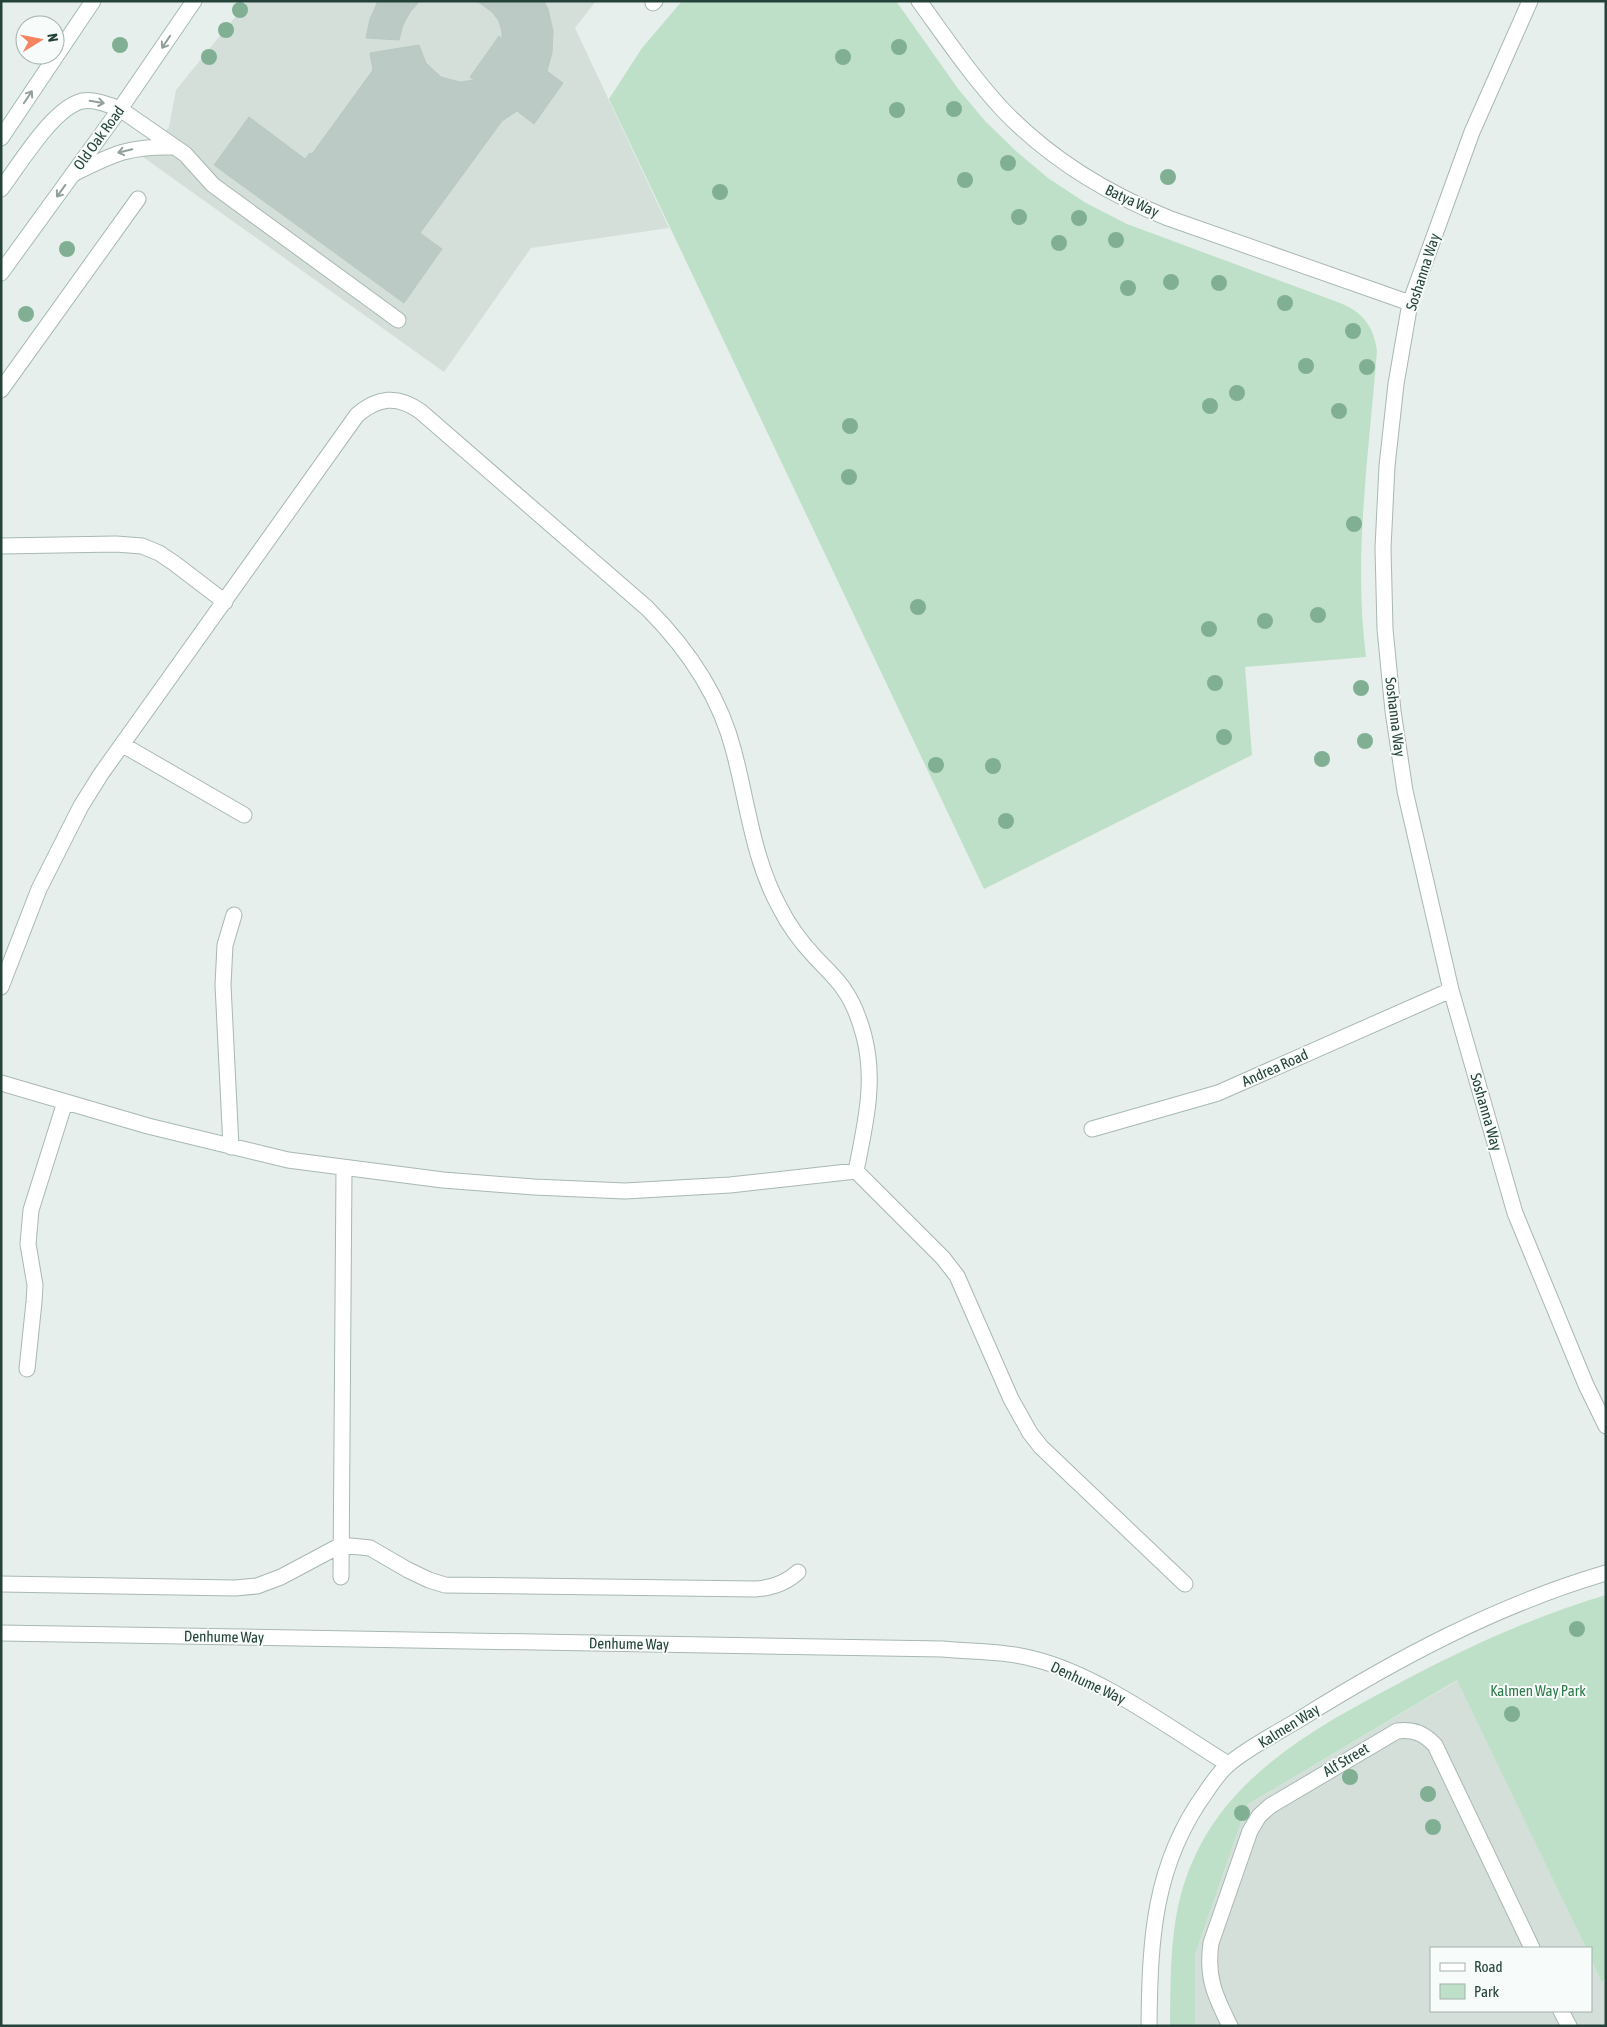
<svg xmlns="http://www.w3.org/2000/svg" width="1607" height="2027" font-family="'Asap Condensed',sans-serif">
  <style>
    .built { fill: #d4dfda }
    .green { fill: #bfe0c8 }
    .building { fill: #bbcac4; stroke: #b8c9c2 }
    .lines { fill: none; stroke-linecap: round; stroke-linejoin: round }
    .service-casing { stroke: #a8b8b2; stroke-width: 17 }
    .minor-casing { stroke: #a8b8b2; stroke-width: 17 }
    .secondary-casing { stroke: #a4bbb3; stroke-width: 17 }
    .service { stroke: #fff; stroke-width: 15 }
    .minor { stroke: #fff; stroke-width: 15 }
    .secondary { stroke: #fff; stroke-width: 15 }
    .tree { fill: #80af93 }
    .oneway { stroke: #92a09c }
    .labels { text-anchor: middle; stroke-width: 4; stroke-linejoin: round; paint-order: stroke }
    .street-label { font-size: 15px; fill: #24423a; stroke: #f7fbf9 }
    .park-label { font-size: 15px; fill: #2d7a4b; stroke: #f7fbf9 }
  </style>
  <rect width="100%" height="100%" fill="#e6efeb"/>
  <path class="built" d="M248,1H596L575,28L669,228L531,248L444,372L143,157L169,127L176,90Z
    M1458,1680L1586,1948H1431V2011H1591V1959L1602,1983L1604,1981L1606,1985V2026H1195V1955L1247,1805Z"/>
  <path class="green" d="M682,1H896L959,90L986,122L1016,151L1048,178L1086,203L1127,224L1340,303C1363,312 1374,327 1377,351C1369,453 1353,555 1366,657L1245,667L1252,755L984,889L609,99L642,48Z
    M1606,1595V1978L1602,1983L1591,1959V1948H1586L1457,1680L1247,1805L1195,1955V2026H1170C1171,1967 1169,1910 1195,1856C1235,1769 1324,1723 1405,1680C1470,1646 1535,1616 1606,1595Z"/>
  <path class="building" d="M378,1L382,3L383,1H420L410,12L403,25L399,40L366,38L370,19Z
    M477,1H544L548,9L553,31L552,53L547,71L563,83L534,124L517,111L502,121L420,233L442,249L404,303L214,165L249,117L305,159L310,153L312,154L373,70L370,53L419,45L426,63L441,77L460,82L474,80L470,77L499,36L502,39V32L499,21L492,12Z"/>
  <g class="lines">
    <defs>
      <path id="service" d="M120,109L185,154L213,185L398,320
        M73,174C113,154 128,146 174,147"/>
      <path id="minor" d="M919,1C946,38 972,77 1003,110C1050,159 1106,193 1168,218L1410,303
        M1530,1L1472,132L1410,303L1396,384L1387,466L1383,548L1385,629L1393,711L1405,791L1451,990L1515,1213L1586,1385L1606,1426
        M653,3L655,1
        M1,390L138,199
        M1,546L116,544L142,546L159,553L174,563L225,602
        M123,745L244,815
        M1,987L39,889L81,806L101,774L357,415C378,397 397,395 420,411L647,608C688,649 720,696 734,752C748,805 753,859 780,908C789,926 801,942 815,957C825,968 837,978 845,991C854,1004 860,1021 864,1036C876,1082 865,1125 856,1171
        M1,1083L148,1126L288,1160L443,1180L534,1187L625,1191L730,1185L856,1171
        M1092,1129L1218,1093L1451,990
        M231,1147L223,985L225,945L234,915
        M856,1171L943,1258L957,1276L1011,1399L1030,1433L1041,1447L1185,1584
        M27,1369L34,1302L35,1285L28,1244L31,1210L65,1102
        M341,1577L344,1169
        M1,1584L235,1588L257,1586L281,1577L341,1545L370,1548L408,1570L429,1580L445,1585L755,1589C772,1588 786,1583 798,1572
        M1,1633L943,1649C973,1652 1005,1651 1034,1659C1099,1675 1171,1729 1228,1764
        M1561,2011L1569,2026
        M1149,2026C1150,1940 1153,1865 1206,1792C1212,1783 1221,1770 1230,1763C1251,1746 1277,1733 1300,1719C1396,1659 1497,1605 1606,1573
        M1230,2026C1215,1996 1206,1977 1211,1943L1250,1831L1259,1816L1270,1806L1397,1731C1414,1729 1423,1733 1435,1745L1532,1948"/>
      <path id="secondary" d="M1,138L93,1
        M1,189C20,164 53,108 82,101C95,99 109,105 120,109
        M1,273L120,109L194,1"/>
    </defs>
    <use href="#service" class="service-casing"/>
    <use href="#minor" class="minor-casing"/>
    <use href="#secondary" class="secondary-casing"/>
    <use href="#service" class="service"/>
    <use href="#minor" class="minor"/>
    <use href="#secondary" class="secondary"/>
  </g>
  <g class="tree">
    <circle cx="240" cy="10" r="8"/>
    <circle cx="226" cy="30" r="8"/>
    <circle cx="120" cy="45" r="8"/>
    <circle cx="899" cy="47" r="8"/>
    <circle cx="209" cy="57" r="8"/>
    <circle cx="843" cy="57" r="8"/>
    <circle cx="954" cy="109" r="8"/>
    <circle cx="897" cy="110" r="8"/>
    <circle cx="1008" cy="163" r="8"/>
    <circle cx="1168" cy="177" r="8"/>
    <circle cx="965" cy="180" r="8"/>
    <circle cx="720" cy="192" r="8"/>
    <circle cx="1019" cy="217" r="8"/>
    <circle cx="1079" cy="218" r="8"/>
    <circle cx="1116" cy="240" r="8"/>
    <circle cx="1059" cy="243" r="8"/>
    <circle cx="67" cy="249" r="8"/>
    <circle cx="1171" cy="282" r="8"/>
    <circle cx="1219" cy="283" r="8"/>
    <circle cx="1128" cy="288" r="8"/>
    <circle cx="1285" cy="303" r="8"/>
    <circle cx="26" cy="314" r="8"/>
    <circle cx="1353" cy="331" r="8"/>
    <circle cx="1306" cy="366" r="8"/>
    <circle cx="1367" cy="367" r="8"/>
    <circle cx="1237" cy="393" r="8"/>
    <circle cx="1210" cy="406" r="8"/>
    <circle cx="1339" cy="411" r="8"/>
    <circle cx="850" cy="426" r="8"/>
    <circle cx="849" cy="477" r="8"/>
    <circle cx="1354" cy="524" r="8"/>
    <circle cx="918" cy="607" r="8"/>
    <circle cx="1318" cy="615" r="8"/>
    <circle cx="1265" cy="621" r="8"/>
    <circle cx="1209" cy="629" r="8"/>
    <circle cx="1215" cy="683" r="8"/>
    <circle cx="1361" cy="688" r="8"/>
    <circle cx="1224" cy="737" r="8"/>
    <circle cx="1365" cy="741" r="8"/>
    <circle cx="1322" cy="759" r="8"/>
    <circle cx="936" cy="765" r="8"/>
    <circle cx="993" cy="766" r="8"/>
    <circle cx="1006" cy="821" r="8"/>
    <circle cx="1577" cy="1629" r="8"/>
    <circle cx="1512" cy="1714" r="8"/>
    <circle cx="1350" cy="1777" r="8"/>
    <circle cx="1428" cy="1794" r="8"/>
    <circle cx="1242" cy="1813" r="8"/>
    <circle cx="1433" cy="1827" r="8"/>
  </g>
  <defs><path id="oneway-shaft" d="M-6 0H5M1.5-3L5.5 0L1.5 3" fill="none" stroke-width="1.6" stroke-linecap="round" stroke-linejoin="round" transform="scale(1.25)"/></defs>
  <g class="oneway">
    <use href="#oneway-shaft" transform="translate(166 42) rotate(124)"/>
    <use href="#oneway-shaft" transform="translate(28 97) rotate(-56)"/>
    <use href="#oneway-shaft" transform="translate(97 102) rotate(9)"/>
    <use href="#oneway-shaft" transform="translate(125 151) rotate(166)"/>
    <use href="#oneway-shaft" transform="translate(61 191) rotate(126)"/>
  </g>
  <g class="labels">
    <g class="street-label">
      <text transform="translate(99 138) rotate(-54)" y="5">Old Oak Road</text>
      <text transform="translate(1132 201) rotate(25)" y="5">Batya Way</text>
      <text transform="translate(1423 272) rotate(-72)" y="5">Soshanna Way</text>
      <text transform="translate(1395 717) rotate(83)" y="5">Soshanna Way</text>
      <text transform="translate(1275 1068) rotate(-24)" y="5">Andrea Road</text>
      <text transform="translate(1486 1112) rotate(74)" y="5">Soshanna Way</text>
      <text transform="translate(224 1637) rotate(1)" y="5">Denhume Way</text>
      <text transform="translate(629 1644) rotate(1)" y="5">Denhume Way</text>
      <text transform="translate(1088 1683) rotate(25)" y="5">Denhume Way</text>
      <text transform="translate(1289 1726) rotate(-32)" y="5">Kalmen Way</text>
      <text transform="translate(1346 1760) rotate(-31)" y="5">Alf Street</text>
    </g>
    <g class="park-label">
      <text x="1538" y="1696">Kalmen Way Park</text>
    </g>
  </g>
  <rect width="1607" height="2027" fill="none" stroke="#24423a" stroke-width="5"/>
  <rect x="1430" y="1947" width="162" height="65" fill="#f7fbf9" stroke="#a3b1ad"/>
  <rect x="1440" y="1963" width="25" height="8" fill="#ffffff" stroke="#a3b1ad"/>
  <text x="1474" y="1972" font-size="15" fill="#24423a">Road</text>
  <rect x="1440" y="1984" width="25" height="15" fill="#bfe0c8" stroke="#a3b1ad"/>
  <text x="1474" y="1997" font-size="15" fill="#24423a">Park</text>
  <g transform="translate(40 40) rotate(80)"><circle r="24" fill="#f7fbf9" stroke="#a3b1ad"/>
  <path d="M0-4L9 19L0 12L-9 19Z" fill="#f4845f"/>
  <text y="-8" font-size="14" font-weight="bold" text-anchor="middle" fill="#24423a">N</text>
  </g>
</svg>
